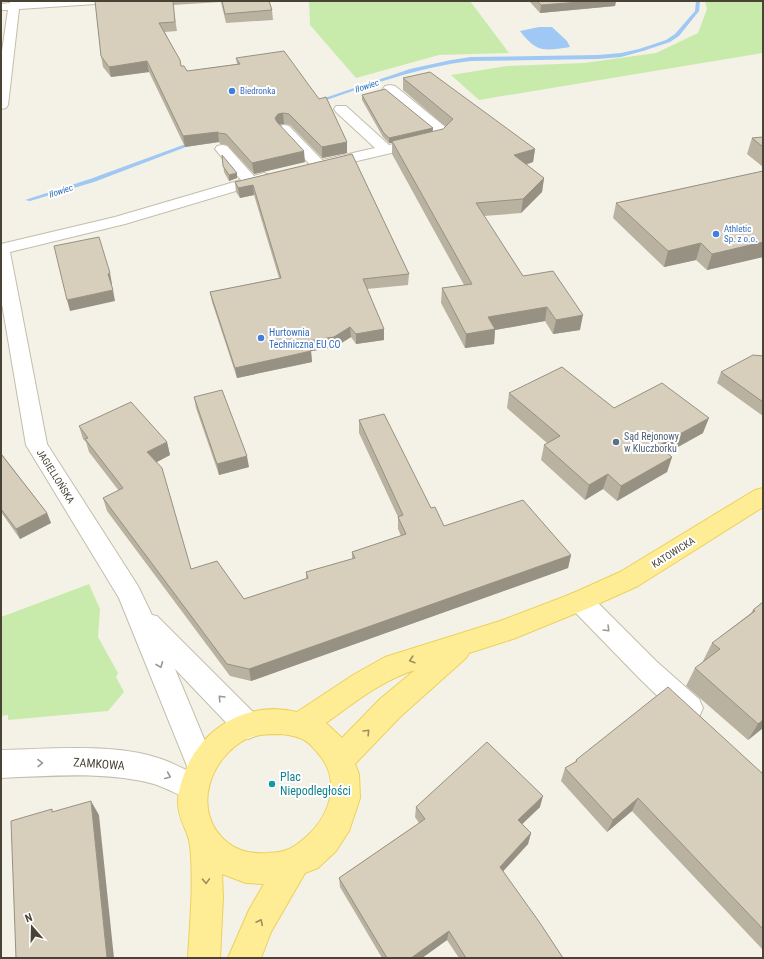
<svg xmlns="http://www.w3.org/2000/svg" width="764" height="959" font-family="'Roboto Condensed',sans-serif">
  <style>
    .green { fill: #c8ebac }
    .water { fill: #9fc8f5 }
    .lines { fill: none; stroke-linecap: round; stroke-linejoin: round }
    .stream { fill: #9fc8f5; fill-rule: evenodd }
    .minor-casing { stroke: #c3beab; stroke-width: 2 }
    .major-casing { stroke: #ebd15d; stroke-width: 2 }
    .minor { fill: #fff; fill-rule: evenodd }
    .major { fill: #ffed95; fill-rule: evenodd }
    .wall { fill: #b9b2a1 }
    .shaded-wall { fill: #969183 }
    .building { fill: #d7cfbb; stroke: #969183 }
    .oneway { stroke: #9a9890 }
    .oneway2 { stroke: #9a9060 }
    .shop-dot { fill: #3f7fe0; stroke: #fff; stroke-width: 1.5 }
    .service-dot { fill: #5c6f8a; stroke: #fff; stroke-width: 1.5 }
    .culture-dot { fill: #0f9aa8; stroke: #fff; stroke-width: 1.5 }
    .labels { text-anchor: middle; stroke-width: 4; stroke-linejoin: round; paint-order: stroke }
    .far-water-label { font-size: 9px; font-style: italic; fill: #276bbb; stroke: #fff }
    .far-shop-label { font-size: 9px; fill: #366cbe; stroke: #fff; text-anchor: start }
    .shop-label { font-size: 10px; fill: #366cbe; stroke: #fff; text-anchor: start }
    .service-label { font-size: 10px; fill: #4e5e75; stroke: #fff; text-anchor: start }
    .street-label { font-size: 10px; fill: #484335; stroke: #fff }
    .near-street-label { font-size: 12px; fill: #484335; stroke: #fff }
    .near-culture-label { font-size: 12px; fill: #0d838f; stroke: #fff; text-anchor: start }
  </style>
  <rect width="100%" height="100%" fill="#f4f2e6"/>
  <path class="green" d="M309,1H470L509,53L439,55L356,78L310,25Z
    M705,1H763V53L479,100L451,75L507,66L584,63L656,53L698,33L707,9Z
    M89,584L100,609L98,637L118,673L116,677L124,692L108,711L8,720V715L1,716V617Z"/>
  <path class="water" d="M539,27H552L567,41L570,47C544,51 537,53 520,31Z"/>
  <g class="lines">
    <path class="stream" d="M696,1H700L699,11L679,36L670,42L643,51L621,57L598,59L471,61C418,67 368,86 318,103L313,102L410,69L451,60L471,57L598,55L621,53L639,49L666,40L675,34L695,11Z
      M194,141L199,142L94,182L30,201L25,200L90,179Z"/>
    <defs>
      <path id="minor" d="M10,1H22L21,2L102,1L96,4L19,9L8,105L6,108L1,109V58L8,10H1V4L10,3Z
        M390,85L395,86L449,130L451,133L442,141L319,170L314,169L277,129L279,126L284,125L289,126L322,160L375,148L336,112L334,109L336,106H346L389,145L432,135L435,133L385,92L383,89L385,86Z
        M222,145L227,146L254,176L264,173L269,175L272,178L269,181L125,224L10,252L47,444L138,586L152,615L157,616L258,717L262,726L258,735L248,739L238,735L175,669L215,765L211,775L203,778L208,787L203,797L193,801C180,796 167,788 154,784C105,771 51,776 1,778V750C48,749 114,743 158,758C169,761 179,767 189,771L119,598L26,445L1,298V244L115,217L241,180L215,149L217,146Z
        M580,591L589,594L656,661L699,699L703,708L699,717L689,720L679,717L638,677L571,608L568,601L571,594Z"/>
      <path id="major" d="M763,488V507L638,586L589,608L513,639L469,653L466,658L400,717L355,764L359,774L360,798L349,831L336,851L318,868L305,873L271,932L261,958H228L249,910L264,884L246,883L222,874L223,897L220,958H188C190,922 194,881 190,845C188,830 178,820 178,802C178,792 181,782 185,772C202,727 249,700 297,712L353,675L385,657L500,621L571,594L620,572L755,490ZM415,670L380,699L342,738L326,723C354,703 382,680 415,670ZM281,734C289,735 297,736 304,740C310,743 313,748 317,752C342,779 331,815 306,837C299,843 292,849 283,851C278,853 273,852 268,853C253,854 240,852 228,843C190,813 209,757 248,738C258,734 271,734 281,734Z"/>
    </defs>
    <use href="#minor" class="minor-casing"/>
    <use href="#major" class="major-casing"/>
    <use href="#minor" class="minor"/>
    <use href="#major" class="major"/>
  </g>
  <path class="wall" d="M95,1H269L272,10L273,20L226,23L221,2L173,5L177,31L165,32L181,66L187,71L237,64L236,58L347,142V153L322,158L290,125L284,124H279L305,162L254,174L227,145L220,144L219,142L185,147L149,72L111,77L103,67L101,56Z
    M529,1H616L615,6L540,13Z
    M403,78L535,149L533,162L526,165L544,178L542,192L521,213L484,216L523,276L580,330L553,334L545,321L495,330L494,344L465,348L441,303L442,288L464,285L392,154V143H389L383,137L362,100V95L433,128V132L443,129L446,127L403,90Z
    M763,137V167L747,154L752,138Z
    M352,154L409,274L408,285L367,289L384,329V340L356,344L351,337L335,347L311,351L312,362L237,378L212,302L210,292L279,278L254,195L240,198L236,192L235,182Z
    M222,155L237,178L229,181L224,172Z
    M763,171V257L707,270L696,260L664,267L613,218L616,203Z
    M763,356V416L717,383L721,372Z
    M509,393L703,433L667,453L672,457L667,472L617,501L603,489L585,500L541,460L544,445L547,443L507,408Z
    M194,397L249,467L219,475L196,408Z
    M359,420L431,508L444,526L571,555L568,568L251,681L230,676L107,511L103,498L119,491L89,452L86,442L83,439L79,426L167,442L170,455L157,462L191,569L244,599L306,579V572L352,559V552L401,536L398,529V517L359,433Z
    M1,453L47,513L51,523L20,539L1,512Z
    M763,602V728L748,740L686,686L695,668L704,661H703L712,643L751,613L753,610Z
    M576,760L763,774V950L632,811L607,832L561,781L565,768L575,762Z
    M416,807H540L522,824L531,833L528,844L503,871L563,958H459L447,940L422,958H382L340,887L339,878L419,823L415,817Z"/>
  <path class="shaded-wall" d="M593,1H616L615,6L540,13L541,5Z
    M147,61L149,72L111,77L109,67Z
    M283,113L284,124L279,125L276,128L275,118L278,114Z
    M433,128L432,133L392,141V143H389V138Z
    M218,132L219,142L185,147L183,136Z
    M347,142V153L322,158V147Z
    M535,149L533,162L512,168L514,155Z
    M304,151L305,162L254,174L252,163Z
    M237,173V178L229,181V175Z
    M544,178L542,192L521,213L523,199Z
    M253,185L254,195L240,198L238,188Z
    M763,242V257L707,270L712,254Z
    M701,243L696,260L664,267L668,251Z
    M110,273L112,284H111L108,274Z
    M113,290L115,301L70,311L67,300Z
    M547,307L545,321L495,330L494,344L465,348L466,334L488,317Z
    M583,315L580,330L553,334L556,320Z
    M350,327L351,337L335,347L307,352V341Z
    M384,329V340L356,344V334Z
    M311,351L312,362L237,378L235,368Z
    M709,418L703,433L653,461L658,446Z
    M167,442L170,455L151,465L147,452Z
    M247,456L249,467L219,475L217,464Z
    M672,457L667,472L617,501L621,486Z
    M608,474L603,489L585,500L589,485Z
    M47,513L51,523L20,539L16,529Z
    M571,555L568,568L251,681L249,669Z
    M763,720V728L748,740L758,724Z
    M543,796L540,807L515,831L518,820Z
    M638,798L632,811L607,832L613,820Z
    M91,801L99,815L114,958H107Z
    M531,833L528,844L498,877L500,867Z
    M449,931L447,940L422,958H411Z"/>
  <path class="building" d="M95,1H173L175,22L159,23L180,60L181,66H184L187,71L240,64L236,58L284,51L319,99L326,97L347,142L322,147L289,114L283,113L278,114L275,118L277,122L304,151L252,163L226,134L218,133V132L183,136L147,61L109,67L101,56Z
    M222,1H269L272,10L225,14Z
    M537,1H593L541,5Z
    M430,72L535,149L514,155L544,178L523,199L476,203L523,276L553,271L583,315L556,320L547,307L488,317L495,329L466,334L442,288L472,284L392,141L443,129L453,119L403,78Z
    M385,89L433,128L389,138L383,132L362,95Z
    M763,137V147L752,138Z
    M352,154L409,274L363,279L384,329L356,334L350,327L334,337L307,341L311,351L235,368L210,292L281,278L253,185L238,188L235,182Z
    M222,155L237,173L229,175L223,166Z
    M763,171V242L712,254L701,243L668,251L616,203Z
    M99,237L110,273L108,274L113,290L67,300L54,246Z
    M753,355L763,356V402L721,372Z
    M562,367L614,408L662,383L709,418L658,446L672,457L621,486L608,474L589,485L544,445L560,436L509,393Z
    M222,390L247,456L217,464L194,397Z
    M131,402L167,442L147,452L162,468L191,569L217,561L244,599L308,578L306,572L355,558L352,552L406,534L398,517L403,515L359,420L384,414L431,508L435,507L444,526L523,500L571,555L249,669L227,664L103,498L123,488L85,439L88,438L79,426Z
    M1,454L47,513L16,529L1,509Z
    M763,602V720L758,724L695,668L720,649L712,643L755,611L753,610Z
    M668,687L763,774V929L638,798L613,820L565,768L577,761L576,760Z
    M487,742L543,796L518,820L531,833L500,867L540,923L563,958H466L449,931L411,958H387L339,878L425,819L416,807Z
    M91,801L107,958H16L11,821L52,809V812Z"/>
  <defs><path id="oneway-chevron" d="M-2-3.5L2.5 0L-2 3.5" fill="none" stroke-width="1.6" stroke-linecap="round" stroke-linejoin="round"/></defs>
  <g class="oneway">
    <use href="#oneway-chevron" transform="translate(607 629) rotate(45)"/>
    <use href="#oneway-chevron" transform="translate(160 665) rotate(68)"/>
    <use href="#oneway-chevron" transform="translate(221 698) rotate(-134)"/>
    <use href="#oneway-chevron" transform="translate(40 763) rotate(-1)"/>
    <use href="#oneway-chevron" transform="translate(168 776) rotate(23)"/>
  </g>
  <g class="oneway2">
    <use href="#oneway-chevron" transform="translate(412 660) rotate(163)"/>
    <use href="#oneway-chevron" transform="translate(367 732) rotate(-46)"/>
    <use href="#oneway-chevron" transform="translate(206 881) rotate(88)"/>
    <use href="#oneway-chevron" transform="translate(260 922) rotate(-64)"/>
  </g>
  <g class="shop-dot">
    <circle cx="232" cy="91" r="4"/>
    <circle cx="716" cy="234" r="4"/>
    <circle cx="261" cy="338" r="4"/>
  </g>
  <circle class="service-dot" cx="616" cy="442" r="4"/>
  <circle class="culture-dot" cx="272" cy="784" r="4"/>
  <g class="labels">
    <g class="far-water-label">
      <text transform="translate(367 86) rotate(-18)" y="3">Iłowiec</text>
      <text transform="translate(61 191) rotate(-18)" y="3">Iłowiec</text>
    </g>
    <g class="far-shop-label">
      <text x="240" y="94">Biedronka</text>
      <text x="724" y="232">Athletic<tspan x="724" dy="10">Sp. z o.o.</tspan></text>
    </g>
    <g class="shop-label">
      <text x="269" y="336">Hurtownia<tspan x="269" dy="12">Techniczna EU CO</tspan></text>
    </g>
    <g class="service-label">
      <text x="624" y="440">Sąd Rejonowy<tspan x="624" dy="12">w Kluczborku</tspan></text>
    </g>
    <g class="street-label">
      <text transform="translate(56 476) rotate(58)" y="4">JAGIELLOŃSKA</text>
      <text transform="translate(673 552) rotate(-32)" y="4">KATOWICKA</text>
    </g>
    <g class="near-street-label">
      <text transform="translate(99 764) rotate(4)" y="4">ZAMKOWA</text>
    </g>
    <g class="near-culture-label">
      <text x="280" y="781">Plac<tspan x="280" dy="14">Niepodległości</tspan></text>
    </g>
  </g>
  <rect width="764" height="959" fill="none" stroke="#484335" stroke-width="4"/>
  <g transform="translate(32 927) rotate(340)" stroke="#ffffff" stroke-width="3" paint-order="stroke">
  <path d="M0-3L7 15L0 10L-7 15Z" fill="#484335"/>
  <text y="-6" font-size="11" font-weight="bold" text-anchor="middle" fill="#484335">N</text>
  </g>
</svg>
